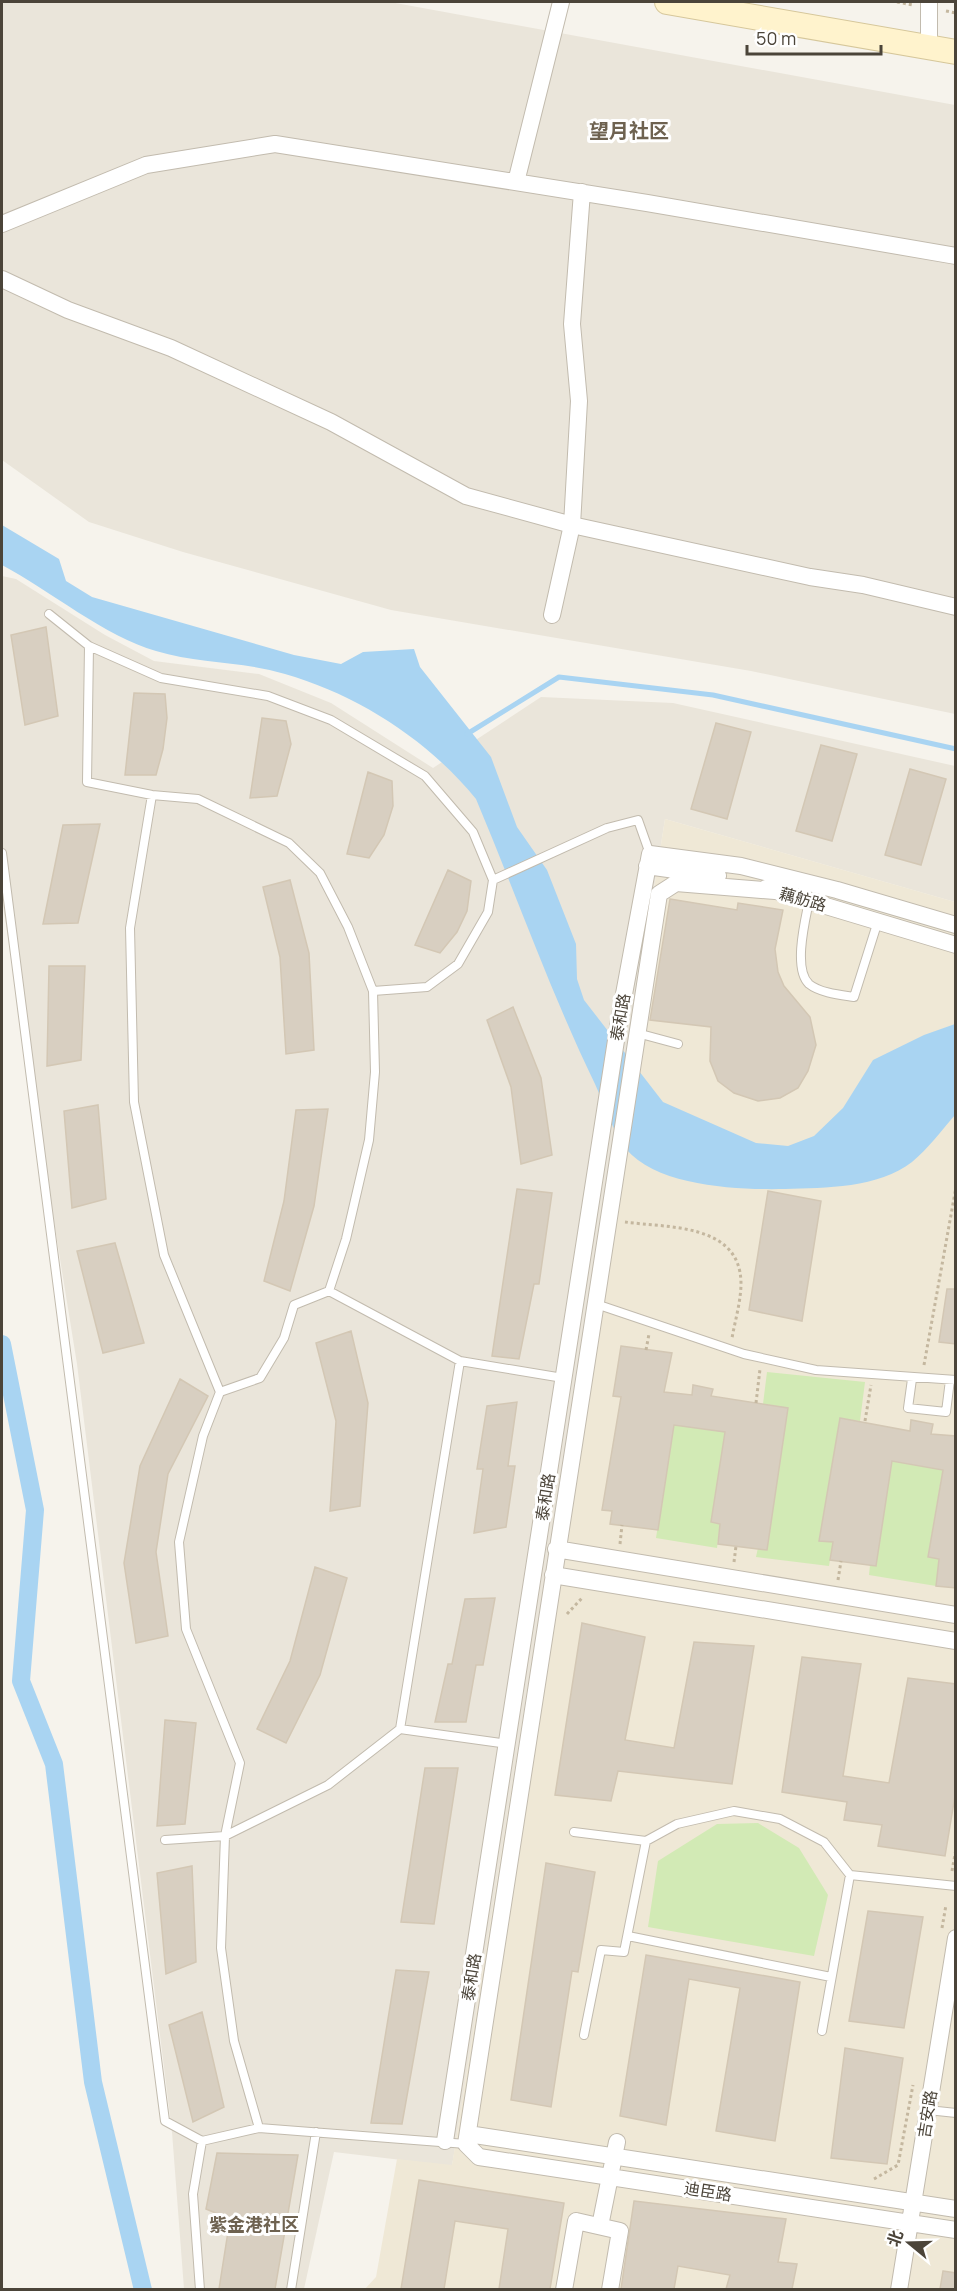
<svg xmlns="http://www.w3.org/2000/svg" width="957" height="2291" font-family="Manrope,'Noto Sans SC',sans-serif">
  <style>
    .residential { fill: #eae5da }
    .education { fill: #efe8d6 }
    .green { fill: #d2eab5 }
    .water { fill: #a9d4f2 }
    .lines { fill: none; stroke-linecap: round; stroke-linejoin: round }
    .stream { stroke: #a9d4f2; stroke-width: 5 }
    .canal { stroke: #a9d4f2; stroke-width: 18 }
    .building { fill: #d8cfc1; stroke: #d3c7b4; stroke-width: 1.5 }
    .lane-casing { stroke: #c2bbae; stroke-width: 10 }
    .street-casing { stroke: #c2bbae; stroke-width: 18 }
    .secondary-casing { stroke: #d6c79b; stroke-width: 26 }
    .path { stroke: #c4b79f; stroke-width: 3; stroke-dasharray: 3 3; stroke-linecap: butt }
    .lane { stroke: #fff; stroke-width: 8 }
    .street { stroke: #fff; stroke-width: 16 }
    .secondary { stroke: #fff3cd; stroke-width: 24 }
    .labels { text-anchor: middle; stroke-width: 6; stroke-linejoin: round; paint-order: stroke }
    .street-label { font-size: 16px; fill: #4b4439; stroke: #fff }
    .neighbourhood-label { font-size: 18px; font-weight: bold; fill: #6e6250; stroke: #fff }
    .quarter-label { font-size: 20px; font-weight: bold; fill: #6e6250; stroke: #fff }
  </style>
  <rect width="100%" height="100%" fill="#f6f3ec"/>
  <path class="residential" d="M2,2H390L955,105V714L751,671L391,610L183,552L89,522L2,460Z
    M2,576L16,579L105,635L154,661L259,674L331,703L433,768L541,697L673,703L955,766V902L665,819L452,2166L334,2152L304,2289H184L172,2132L77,1364L2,900Z"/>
  <path class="education" d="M665,819L955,902V2289L364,2290L376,2277L397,2159L452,2165Z"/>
  <path class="green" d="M767,1372L865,1382L860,1421L840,1419L819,1540L833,1542L829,1566L756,1557L788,1408L763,1404Z
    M675,1416L726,1425L711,1522L720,1524L717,1548L656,1538Z
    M893,1452C910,1468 923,1468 944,1462L928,1556L939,1559L936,1586L869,1575L870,1565L876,1566Z
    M758,1823L799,1848L828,1895L814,1956L648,1927L658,1861L717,1824Z"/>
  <path class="water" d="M2,525L59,559L66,581L92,597L294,655L341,664L363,652L414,649L420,667L491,757L517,827L547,870L576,944L577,979L584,1000L663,1102L756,1143L788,1146L814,1136L843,1108L873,1060L924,1035L955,1024V1115C942,1130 928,1149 912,1162C879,1188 825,1188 785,1189C739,1190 658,1187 626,1149C615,1136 603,1101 595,1084C550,991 516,894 476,799C428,740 358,695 285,674C243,661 198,664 156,651C106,637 49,590 2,565Z"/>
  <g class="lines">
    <path class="stream" d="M467,734L559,677L713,695L956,749"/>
    <path class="canal" d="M2,1344L35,1510L21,1681L54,1764L93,2082L143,2290"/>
  </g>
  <path class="building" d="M46,627L58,716L25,725L11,635Z
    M134,693L165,694L167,718L163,749L156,775H125Z
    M262,718L286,721L291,744L277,796L250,798Z
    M716,723L751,732L727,819L691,809Z
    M821,745L857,754L832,841L796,831Z
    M910,769L946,779L921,865L885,855Z
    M368,772L392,781L393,806L384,835L369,858L347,854Z
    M100,824L78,923L43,924L63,825Z
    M448,870L471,881L467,911L457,932L440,953L415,945Z
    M290,880L309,953L314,1050L286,1054L280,957L263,887Z
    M670,899L737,910L738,903L783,910L775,949L778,972L784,986L810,1017L816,1045L808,1071L798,1088L780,1098L758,1101L734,1093L718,1081L710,1061L711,1027L650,1020Z
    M49,966H85L81,1060L47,1066Z
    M513,1007L541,1078L552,1155L521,1164L511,1087L487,1020Z
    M98,1105L106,1199L72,1208L64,1111Z
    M328,1109L314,1206L290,1291L264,1281L284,1201L296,1110Z
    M517,1189L552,1193L539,1284H534L519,1359L492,1356Z
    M768,1191L821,1201L802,1321L749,1310Z
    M115,1243L144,1343L103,1353L77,1251Z
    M947,1289H956V1344L939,1342Z
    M351,1331L368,1403L360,1506L330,1511L336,1421L316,1343Z
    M621,1346L672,1353L664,1392L692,1395L693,1385L713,1389L711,1396L788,1408L767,1550L718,1544L720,1524L711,1522L725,1432L674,1425L658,1530L610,1524L612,1511L602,1510L621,1397L613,1396Z
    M180,1379L208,1396L168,1474L156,1552L168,1636L136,1643L124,1563L140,1466Z
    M517,1402L508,1466H515L506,1527L474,1533L483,1469H477L487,1406Z
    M840,1418L910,1431L911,1420L933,1424L931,1434L956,1436V1588L936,1586L939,1559L928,1557L943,1470L892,1461L876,1566L830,1560L833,1542L819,1541Z
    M315,1567L347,1578L320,1675L286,1743L257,1729L290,1661Z
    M495,1598L483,1665H476L466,1722H435L448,1664H452L465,1599Z
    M582,1623L645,1637L625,1740L674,1748L694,1642L754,1646L732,1784L618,1771L611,1801L555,1795Z
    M802,1657L861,1664L843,1776L889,1783L908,1678L956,1684V1790L945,1856L878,1846L882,1825L844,1820L847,1802L782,1792Z
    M165,1720L196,1723L185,1824L157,1826Z
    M425,1768H458L434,1924L401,1922Z
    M546,1863L595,1872L578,1972L572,1971L551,2107L511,2100Z
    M192,1866L196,1962L166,1974L157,1873Z
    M868,1911L923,1917L904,2028L849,2021Z
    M646,1955L800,1982L775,2141L716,2131L740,1988L689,1979L666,2125L620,2116Z
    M396,1970L429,1972L402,2124L371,2123Z
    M202,2012L224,2107L193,2122L169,2025Z
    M845,2048L903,2058L887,2164L831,2158Z
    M217,2153L298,2155L275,2289H219L230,2219L206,2209Z
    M419,2180L564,2203L550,2289H499L508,2229L455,2221L444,2289H401Z
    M634,2201L786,2219L778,2262L797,2264L792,2289H726L730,2275L678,2266L674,2289H621Z
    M943,2271L956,2273V2289H940Z"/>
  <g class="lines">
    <defs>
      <path id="lane" d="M49,614L89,646L161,678L268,696L331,720L425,776L473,832L493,880L607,828L638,820L650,854
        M89,646L87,782L152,795L198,799L289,843L320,873L348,927L373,991L375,1072L369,1140L346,1239L329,1291L460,1361L563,1378
        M152,795L130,928L134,1102L164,1255L220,1392L203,1436L179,1542L186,1629L240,1763L225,1836L221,1948L234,2041L259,2128
        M2,853L165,2121L202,2141L259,2128L466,2144
        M809,901C805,921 793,969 809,984C820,993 841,995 854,997L878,921
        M373,991L427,987L458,964L488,912L493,880
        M637,1033L678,1044
        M596,1304L744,1354L816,1370L956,1380
        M912,1379L908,1408L946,1412L950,1380
        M220,1392L260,1378L284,1338L294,1305L329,1291
        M400,1729L508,1744
        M574,1832L646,1841L677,1824L734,1811L780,1819L824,1842L850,1875L956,1886
        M165,1840L225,1836L328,1785L400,1729L460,1361
        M628,1936L831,1977
        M822,2031L850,1875
        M584,2035L601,1950L624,1952L646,1841
        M928,2110L956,2113
        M200,2290L193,2194L202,2141
        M291,2290L316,2132"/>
      <path id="street" d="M929,2V47
        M516,182L561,2
        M2,224L146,165L275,144L647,203L956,256
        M2,279L68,310L171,348L331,422L466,496L572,525L810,577L863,585L956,607
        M552,615L572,525L579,401L572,324L582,192
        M647,866L718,876
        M766,888L956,945
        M775,891L676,883L659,894L466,2144L479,2157L956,2230
        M556,1549L956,1615
        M553,1575L956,1641
        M468,2134L956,2209
        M445,2141L619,1021L650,854L741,866L837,890L956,925
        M600,2226L617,2142
        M564,2290L576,2221L620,2231L610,2290
        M899,2290L956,1938"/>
      <path id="secondary" d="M667,2L956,52"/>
    </defs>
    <use href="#lane" class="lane-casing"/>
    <use href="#street" class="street-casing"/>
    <use href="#secondary" class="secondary-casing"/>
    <path class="path" d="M897,2L913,5
      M946,11L956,13
      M625,1222C668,1228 740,1223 741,1283C741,1301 735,1321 732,1338
      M646,1350L649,1334
      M924,1365L956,1187
      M756,1403L760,1369
      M865,1421L871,1385
      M620,1544L622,1525
      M734,1562L736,1546
      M838,1580L841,1561
      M567,1614L582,1598
      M952,1871L956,1849
      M942,1928L946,1905
      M874,2179L898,2165L913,2085"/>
    <use href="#lane" class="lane"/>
    <use href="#street" class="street"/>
    <use href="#secondary" class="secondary"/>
  </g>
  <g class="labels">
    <g class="street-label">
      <text transform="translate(803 899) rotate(16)" y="6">藕舫路</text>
      <text transform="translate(620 1017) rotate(-80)" y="6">泰和路</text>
      <text transform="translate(545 1497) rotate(-81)" y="6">泰和路</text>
      <text transform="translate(471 1977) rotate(-81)" y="6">泰和路</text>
      <text transform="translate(927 2114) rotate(-81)" y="6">吉安路</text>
      <text transform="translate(708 2191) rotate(9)" y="6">迪臣路</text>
    </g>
    <g class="neighbourhood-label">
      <text x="254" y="2231">紫金港社区</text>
    </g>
    <g class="quarter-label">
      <text x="629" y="138">望月社区</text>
    </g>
  </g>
  <rect width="957" height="2291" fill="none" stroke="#4b4439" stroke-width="6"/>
  <g transform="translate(909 2243) rotate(289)" stroke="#ffffff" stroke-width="4.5" paint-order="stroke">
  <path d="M0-4.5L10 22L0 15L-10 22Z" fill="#4b4439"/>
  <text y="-9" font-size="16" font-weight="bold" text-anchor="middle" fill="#4b4439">北</text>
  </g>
  <path d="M747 45v9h134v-9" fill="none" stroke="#4b4439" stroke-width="3"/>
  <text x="756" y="45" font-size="18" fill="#4b4439" stroke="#ffffff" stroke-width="4.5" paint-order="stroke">50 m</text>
</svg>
